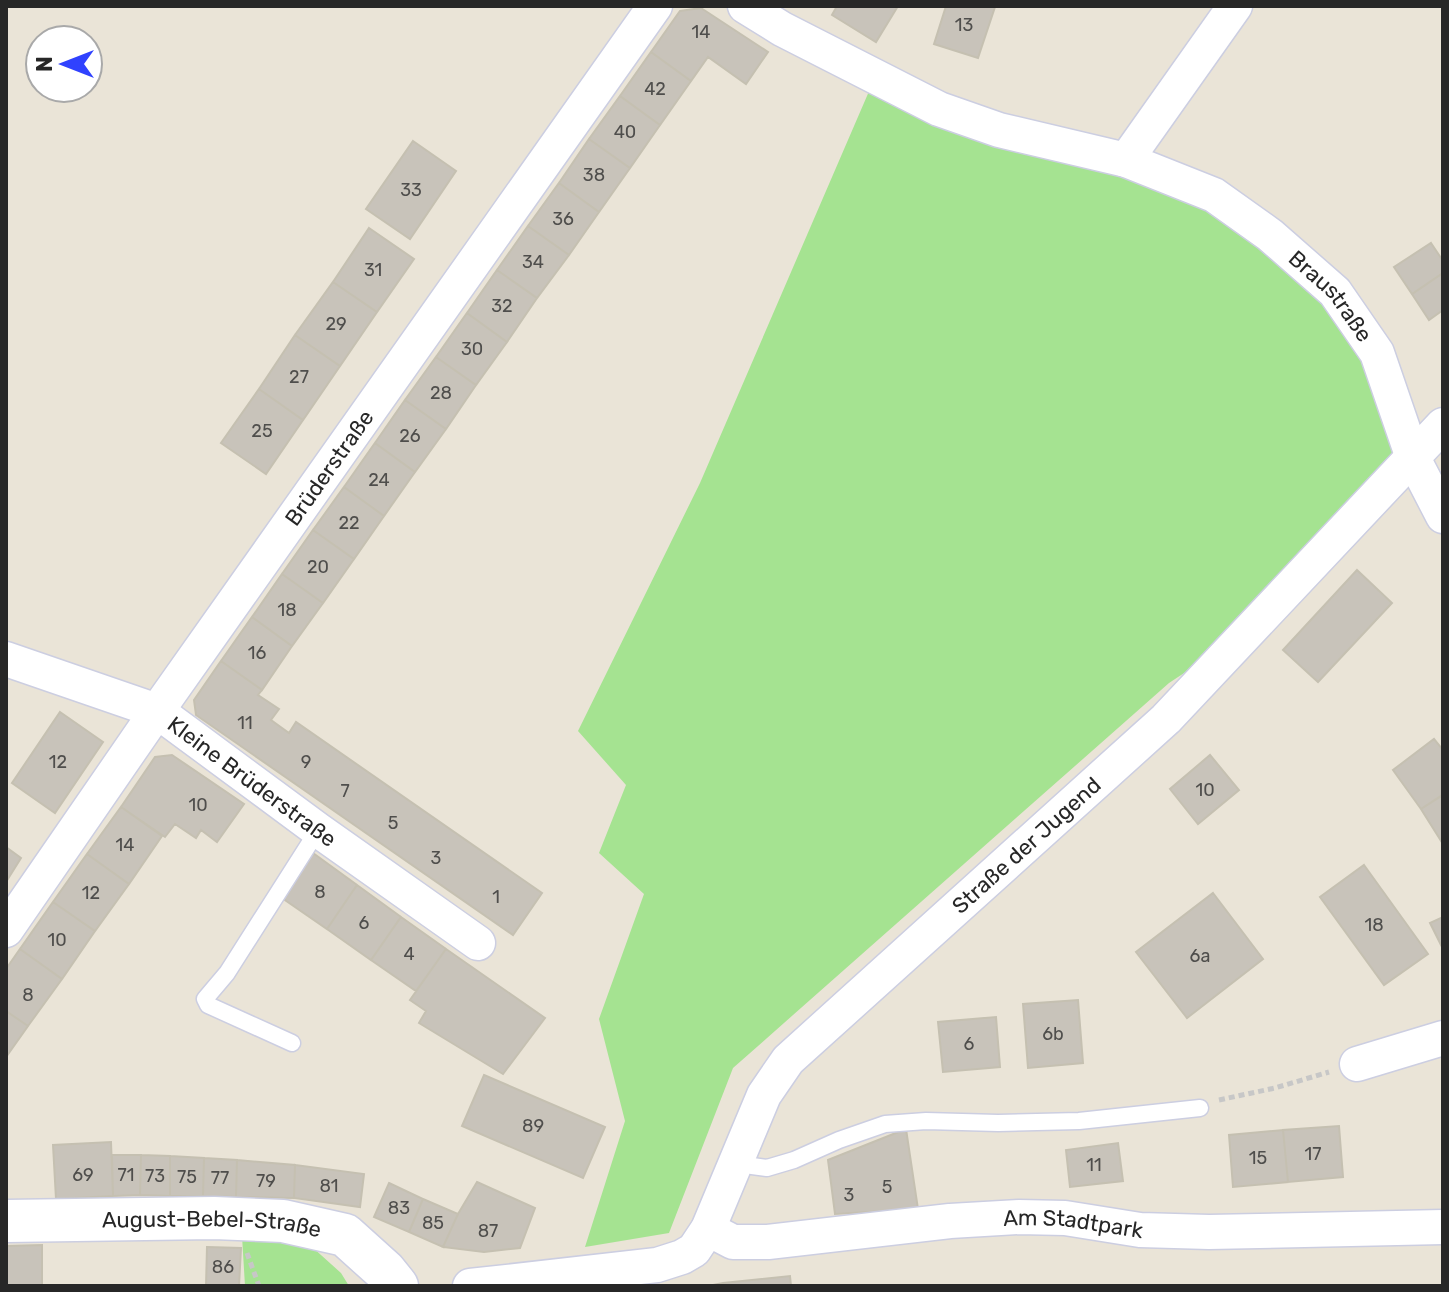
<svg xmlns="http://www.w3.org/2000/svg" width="1449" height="1292" font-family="Rubik,sans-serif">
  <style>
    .green { fill: #a5e391 }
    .building { fill: #c8c3ba; stroke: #c5c0b1; stroke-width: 2 }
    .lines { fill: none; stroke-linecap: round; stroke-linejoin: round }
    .service-casing { stroke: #cccee1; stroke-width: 19 }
    .minor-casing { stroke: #cccee1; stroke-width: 37 }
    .tertiary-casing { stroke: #cccee1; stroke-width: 45 }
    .path { stroke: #c7c7c7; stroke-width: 5; stroke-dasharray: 6 4; stroke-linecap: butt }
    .service { stroke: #fff; stroke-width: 16 }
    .minor { stroke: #fff; stroke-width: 34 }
    .tertiary { stroke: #fff; stroke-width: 42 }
    .labels { text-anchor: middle; stroke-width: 8; stroke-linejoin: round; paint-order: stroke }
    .number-label { font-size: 18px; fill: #4f4e4c }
    .street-label { font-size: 22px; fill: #272727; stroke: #fff }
  </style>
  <rect width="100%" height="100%" fill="#eae4d7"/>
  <path class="green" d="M870,89L1214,195L1335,292L1413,458L1252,628L1169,683L733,1068L669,1233L585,1247L625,1121L599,1019L644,894L599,853L626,785L578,731L700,483Z
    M242,1236L311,1246L341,1273L349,1286H245Z"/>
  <path class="building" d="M837,6H898L876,42L832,15Z
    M946,6L995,7L978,58L934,44Z
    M701,8L768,52L746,84L708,57L691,81L651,52L680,11Z
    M651,52L691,81L660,125L620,96Z
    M620,96L660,125L630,168L589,139Z
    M589,139L630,168L599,212L559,183Z
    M413,141L456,171L410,239L366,209Z
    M559,183L599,212L569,255L528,226Z
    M528,226L569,255L537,298L497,270Z
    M369,228L414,259L377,312L333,282Z
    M1431,243L1443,261V273L1412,294L1394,267Z
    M497,270L537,298L507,342L467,313Z
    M1443,273V310L1429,320L1412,294Z
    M333,282L377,312L340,366L295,335Z
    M467,313L507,342L476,385L436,357Z
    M295,335L340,366L303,420L259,389Z
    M436,357L476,385L446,429L405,400Z
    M259,389L303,420L266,474L221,443Z
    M405,400L446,429L415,472L375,443Z
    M375,443L415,472L384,516L344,487Z
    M344,487L384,516L354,559L313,530Z
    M313,530L354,559L323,603L282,574Z
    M1357,570L1392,603L1318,682L1283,650Z
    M282,574L323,603L292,646L252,617Z
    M252,617L292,646L262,690L221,661Z
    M221,661L262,690L258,695L279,709L271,720L289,733L296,722L542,893L513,935L196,715L194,700Z
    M60,712L103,742L55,813L12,783Z
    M1434,739L1443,750V795L1421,809L1393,770Z
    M172,755L244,804L217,842L201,830L196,838L175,824L165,837L121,807L155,757Z
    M1210,755L1239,790L1198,824L1170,789Z
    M1441,796L1443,799V844L1421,809Z
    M121,807L162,836L129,884L87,854Z
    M6,847L21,858L6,882Z
    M313,853L357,885L327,929L282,898Z
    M87,854L129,884L95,931L53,902Z
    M1364,865L1428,954L1384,985L1320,897Z
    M357,885L401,917L371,960L327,929Z
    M1213,893L1263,959L1187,1018L1136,952Z
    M53,902L95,931L62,979L20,949Z
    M401,917L446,949L416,991L371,960Z
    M1443,917V949L1430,923Z
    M20,949L62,979L28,1026L6,1011V969Z
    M446,949L545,1018L503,1074L419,1023L426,1011L410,1000Z
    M1078,1000L1083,1063L1028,1068L1023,1004Z
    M6,1011L28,1026L6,1057Z
    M996,1017L1000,1067L943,1072L938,1022Z
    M484,1075L605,1127L583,1178L462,1126Z
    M1339,1126L1343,1177L1288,1182L1283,1130Z
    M906,1129L918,1209L835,1214L828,1160Z
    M1283,1130L1288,1182L1233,1187L1229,1135Z
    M111,1142L113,1196L56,1199L53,1145Z
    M1118,1143L1123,1181L1070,1187L1066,1150Z
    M112,1155H141L140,1195L113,1196Z
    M141,1155L170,1156V1196L140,1195Z
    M170,1156L204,1158L203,1196H170Z
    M204,1158L237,1160L236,1197L203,1196Z
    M237,1160L295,1165L294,1198L236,1197Z
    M295,1165L364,1174L360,1207L294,1198Z
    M477,1182L535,1208L520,1248L484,1252L443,1247L458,1214Z
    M389,1183L423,1199L409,1232L374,1217Z
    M423,1199L458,1214L443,1247L409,1232Z
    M42,1245V1286H6V1246Z
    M207,1247L241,1248L239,1286H206Z
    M790,1276L791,1286H708L723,1283Z"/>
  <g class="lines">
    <defs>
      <path id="service" d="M292,1043L208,1005L205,999L227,973L318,830
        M737,1159L752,1166L767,1168L794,1160L839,1140L885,1124L926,1121L998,1123L1079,1121L1200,1108"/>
      <g id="minor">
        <path id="s1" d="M745,6L782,29L939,109L999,130L1126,160L1214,195L1270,235L1335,292L1377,353L1413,458L1443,516"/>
        <path d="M1126,160L1235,6"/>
        <path id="s2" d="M6,659L157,711L318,830L478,943"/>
        <path id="s3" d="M6,930L157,711L655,6"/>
        <path d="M1357,1064L1443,1038"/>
        <path id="s4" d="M708,1229L733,1242H768L950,1221L1019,1217L1065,1218L1140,1230L1209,1232L1443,1227"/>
        <path id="s5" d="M470,1286L657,1265L682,1257L694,1250L708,1229L764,1095L788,1060L1166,719L1443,425"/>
      </g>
      <g id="tertiary">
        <path id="s6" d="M6,1221L214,1218L283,1221L345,1235L385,1271L397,1286"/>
      </g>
    </defs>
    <use href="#service" class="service-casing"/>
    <use href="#minor" class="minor-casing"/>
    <use href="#tertiary" class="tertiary-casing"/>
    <path class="path" d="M1219,1100L1275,1088L1329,1072
      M247,1253L259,1286"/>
    <use href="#service" class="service"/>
    <use href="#minor" class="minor"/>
    <use href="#tertiary" class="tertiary"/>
  </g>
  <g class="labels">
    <g class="number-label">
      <text x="964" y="31">13</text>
      <text x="701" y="38">14</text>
      <text x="655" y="95">42</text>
      <text x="625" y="138">40</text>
      <text x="594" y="181">38</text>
      <text x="411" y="196">33</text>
      <text x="563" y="225">36</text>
      <text x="533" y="268">34</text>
      <text x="373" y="276">31</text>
      <text x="502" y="312">32</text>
      <text x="336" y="330">29</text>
      <text x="472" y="355">30</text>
      <text x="299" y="383">27</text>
      <text x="441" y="399">28</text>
      <text x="262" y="437">25</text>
      <text x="410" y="442">26</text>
      <text x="379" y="486">24</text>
      <text x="349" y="529">22</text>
      <text x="318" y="573">20</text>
      <text x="287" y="616">18</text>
      <text x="257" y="659">16</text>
      <text x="245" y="729">11</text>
      <text x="58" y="768">12</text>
      <text x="306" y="768">9</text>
      <text x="1205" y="796">10</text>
      <text x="345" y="797">7</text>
      <text x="198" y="811">10</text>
      <text x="393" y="829">5</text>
      <text x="125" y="851">14</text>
      <text x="436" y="864">3</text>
      <text x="320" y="898">8</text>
      <text x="91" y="899">12</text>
      <text x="496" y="903">1</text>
      <text x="364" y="929">6</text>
      <text x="1374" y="931">18</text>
      <text x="57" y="946">10</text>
      <text x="409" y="960">4</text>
      <text x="1200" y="962">6a</text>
      <text x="28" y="1001">8</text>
      <text x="1053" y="1040">6b</text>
      <text x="969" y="1050">6</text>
      <text x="533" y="1132">89</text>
      <text x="1313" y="1160">17</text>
      <text x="1258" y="1164">15</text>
      <text x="1094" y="1171">11</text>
      <text x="83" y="1181">69</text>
      <text x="126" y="1181">71</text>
      <text x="155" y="1182">73</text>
      <text x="187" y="1183">75</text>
      <text x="220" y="1184">77</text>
      <text x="266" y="1187">79</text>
      <text x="329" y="1192">81</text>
      <text x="887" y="1193">5</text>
      <text x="849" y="1201">3</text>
      <text x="399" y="1214">83</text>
      <text x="433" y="1229">85</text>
      <text x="488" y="1237">87</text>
      <text x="223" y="1273">86</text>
    </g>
    <g class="street-label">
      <text dy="8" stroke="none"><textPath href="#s1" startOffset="664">Braustraße</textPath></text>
      <text dy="8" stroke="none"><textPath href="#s3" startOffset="564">Brüderstraße</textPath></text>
      <text dy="8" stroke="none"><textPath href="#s2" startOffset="278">Kleine Brüderstraße</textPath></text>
      <text dy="8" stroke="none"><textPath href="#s5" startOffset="762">Straße der Jugend</textPath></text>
      <text dy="8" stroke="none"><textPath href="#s4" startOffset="370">Am Stadtpark</textPath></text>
      <text dy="8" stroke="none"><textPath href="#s6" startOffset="206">August-Bebel-Straße</textPath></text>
    </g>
  </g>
  <rect width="1449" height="1292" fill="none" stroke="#272727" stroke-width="16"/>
  <g transform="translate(64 64) rotate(270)"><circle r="38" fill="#ffffff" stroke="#a9a9a9" stroke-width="2"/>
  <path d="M0-6L14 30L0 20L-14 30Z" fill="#3042fe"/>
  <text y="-12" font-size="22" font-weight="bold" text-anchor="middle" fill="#272727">N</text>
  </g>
</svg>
